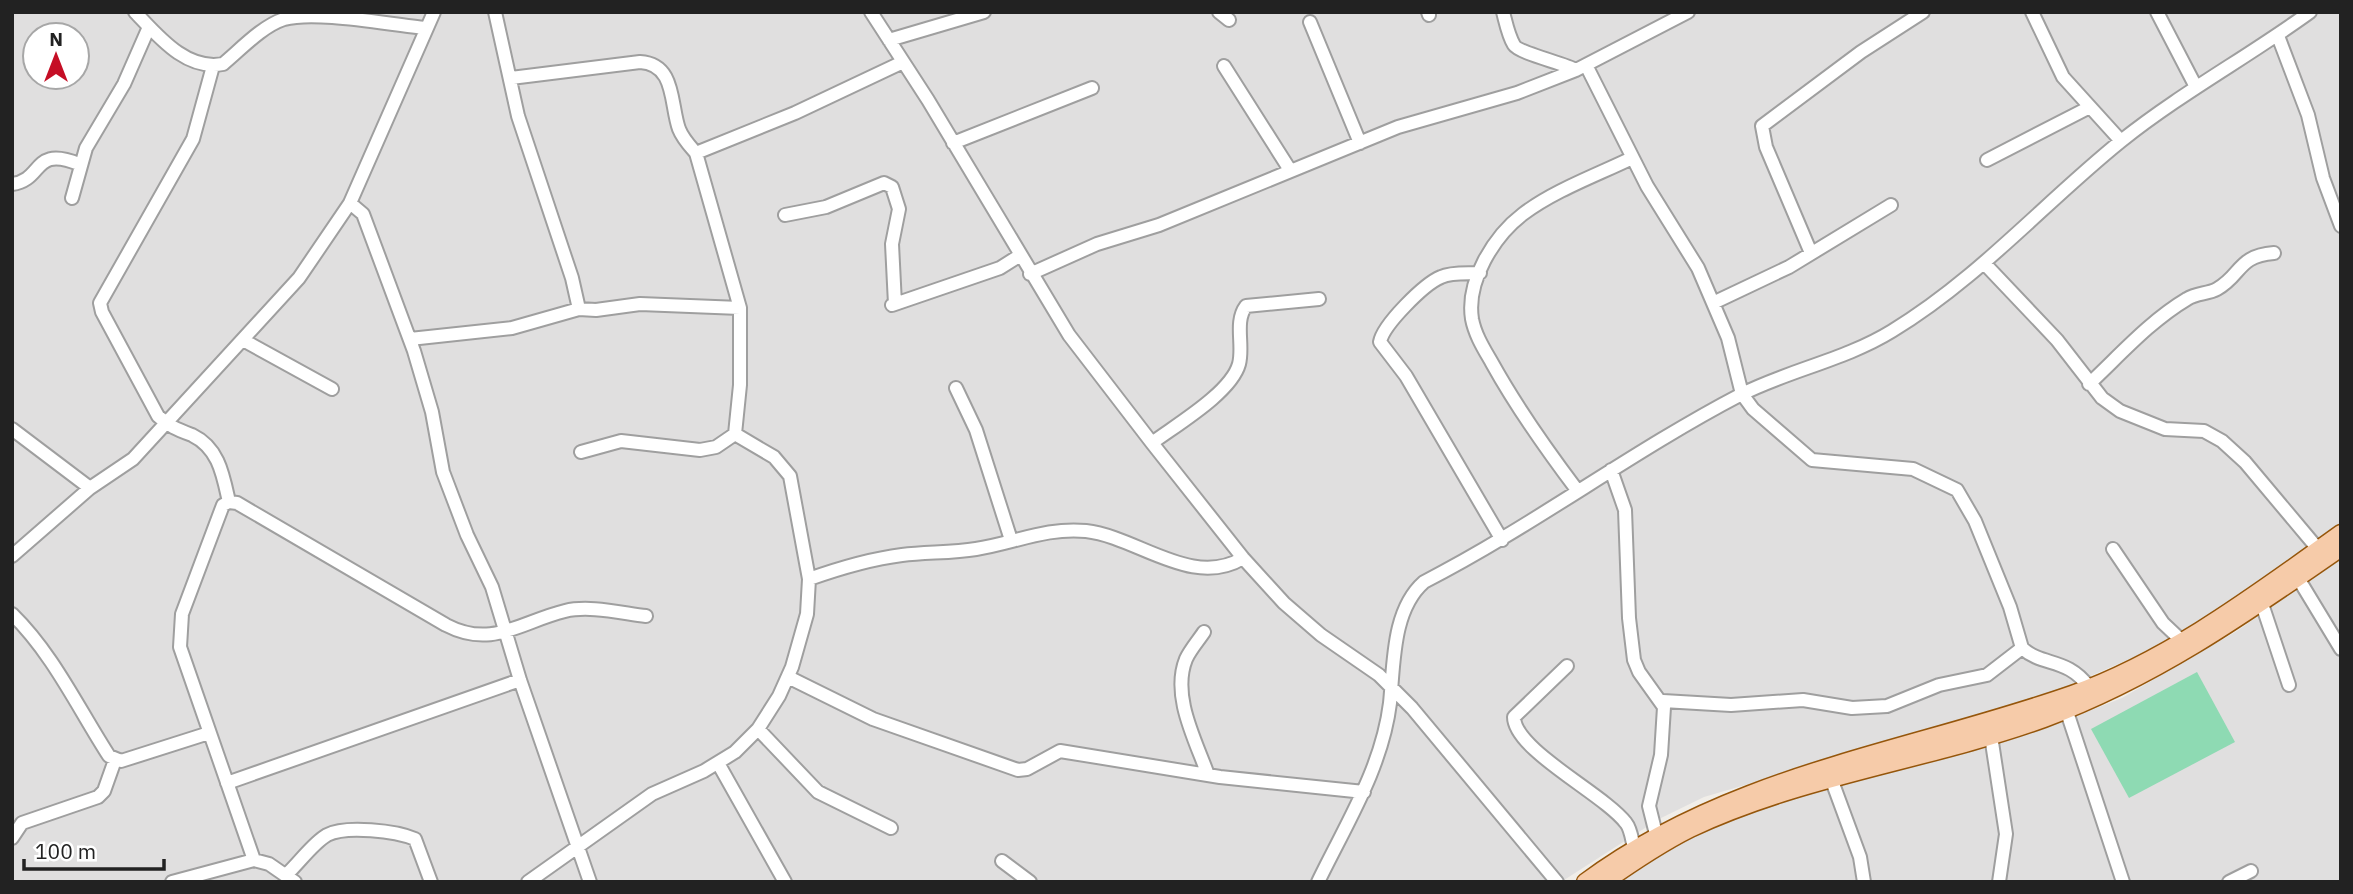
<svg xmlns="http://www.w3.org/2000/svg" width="2353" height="894" font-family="'IBM Plex Sans',sans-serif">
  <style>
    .residential { fill: #e0dfdf; fill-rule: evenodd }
    .pitch { fill: #8edab3 }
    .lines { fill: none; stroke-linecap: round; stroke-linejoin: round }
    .minor-casing { stroke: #9f9f9f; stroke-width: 16 }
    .major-casing { stroke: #95560b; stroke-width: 19 }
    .minor { stroke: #fff; stroke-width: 12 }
    .major { stroke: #f6cba9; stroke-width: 16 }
  </style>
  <rect width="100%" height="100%" fill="#f1eee9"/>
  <path class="residential" d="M12,12H2341V523L2193,626L2141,654L2063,688L1997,711L1704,797L1659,819L1561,882H12ZM35,35H77V77H35Z
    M2341,558V882H1618L1665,851L1708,828L1758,808L2041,730L2122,698L2237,631Z"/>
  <path class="pitch" d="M2197,672L2235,742L2129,798L2091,729Z"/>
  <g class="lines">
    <defs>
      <path id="minor" d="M135,12C158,36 186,71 223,64C240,50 262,26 284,19C316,10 391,25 426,28
        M495,12L518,116L572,278L579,309
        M871,12L928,100L1069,335L1152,443L1243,558L1284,603L1321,635L1379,675L1412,708L1557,882
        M1219,12L1229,20
        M1428,12L1429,15
        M1503,12C1506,23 1508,35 1514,45C1519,53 1563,63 1576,70
        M2032,12L2063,77L2121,141
        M2157,12L2196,87
        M1310,22L1360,143
        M2278,36L2308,115L2323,178L2341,226
        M889,40L984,12
        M1586,65L1647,186L1698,268L1728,338L1742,394L1753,409L1812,460L1913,469L1957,490L1975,521L2010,607L2022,648C2043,667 2067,657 2089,687
        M213,66L193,139L100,303L102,312L158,416C168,426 179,430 192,435C219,448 223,475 229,502
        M1224,66L1290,170
        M511,78L640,62C676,64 670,104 679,129C683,139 689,145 696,153
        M953,143L1092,88
        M1987,160L2088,108
        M12,184C44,180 32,145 79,164
        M72,198L86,148L124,84L149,27
        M350,203L363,214L414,351L432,412L443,472L467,535L492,587L520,680L590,882
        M785,215L826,207L884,183L892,187L899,209L892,244L895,304
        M1811,253L1766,147L1762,126L1861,52L1923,12
        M1984,263L2057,340L2102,398L2120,411L2165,429L2204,431L2222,441L2245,462L2318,549
        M1480,273C1469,274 1452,272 1441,277C1424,284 1383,325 1380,342L1406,376L1502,540
        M1030,274L1097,244L1159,225L1398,127L1517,93L1576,70L1688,12
        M1713,303L1789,267L1891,205
        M892,305L1000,268L1019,256
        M740,308L696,153L795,113L903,62
        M410,339L512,328L579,309L596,310L640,304L740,308V385L735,434
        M243,340L332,389
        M2089,384C2120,355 2150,321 2187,299C2196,293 2208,294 2217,289C2242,275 2237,256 2274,253
        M956,388L976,430L1011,540
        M12,429L90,488
        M1152,443C1176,425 1231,393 1239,364C1244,345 1234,322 1246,306L1319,299
        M1611,470L1625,510L1629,618L1634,660L1639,672L1664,707L1661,755L1649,806L1656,834
        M1577,490C1546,449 1517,408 1492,363C1484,349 1475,335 1472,319C1466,281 1494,236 1523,214C1555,190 1597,175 1632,158
        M229,502L237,503L446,625C492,649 520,622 565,611C589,605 621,613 646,616
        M229,502L223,505L182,614L180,647L254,860
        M2113,549L2163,623L2182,641
        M12,556L90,488L133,459L299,278L350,203L434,12
        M2298,578L2341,649
        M809,579C840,568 870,559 902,555C926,552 952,553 976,549C1014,543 1047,527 1086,531C1138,537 1192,589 1243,558
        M2262,604L2289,685
        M12,614C53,654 78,708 109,756L121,761L209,733
        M1204,632C1198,641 1190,650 1186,659C1171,696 1196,741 1208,775
        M1567,666L1514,717C1514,750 1604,794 1626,823C1631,829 1632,840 1634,848
        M788,677L873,719L1018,770L1027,769L1060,751L1220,777L1364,792
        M1663,701L1731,705L1803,700L1852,708L1887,706L1939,685L1987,675L2022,648
        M2066,709L2123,882
        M758,729L818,792L891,828
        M1991,736L2006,834L1999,882
        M718,763L785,882
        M1832,781L1860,857L1864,882
        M227,783L520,680
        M12,838L22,823L98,797L104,791L115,760
        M1002,861L1030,882
        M287,874C299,863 313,843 327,835C346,825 396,831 415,839L431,882
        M172,882L254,860L269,864L295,882
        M528,882L652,794L704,771L735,752L758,729L779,696L792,667L807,614L809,579L790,476L774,457L735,434L716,447L700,450L621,441L581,452
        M1318,882C1346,824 1382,768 1390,703C1394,664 1392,610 1424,582C1533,526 1631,452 1740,395C1789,370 1845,360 1892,331C1978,279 2044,203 2121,141C2181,93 2248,57 2310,12
        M2229,882L2251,871"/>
      <path id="major" d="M1585,882C1730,774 1906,752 2072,694C2170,659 2257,593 2341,533
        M1605,882C1632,863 1660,844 1690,829C1802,776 1928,761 2044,719C2153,679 2246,614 2341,548"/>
    </defs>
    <use href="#minor" class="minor-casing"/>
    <use href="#major" class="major-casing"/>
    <use href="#minor" class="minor"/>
    <use href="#major" class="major"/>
  </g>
  <rect width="2353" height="894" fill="none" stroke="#222222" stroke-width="28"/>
  <g transform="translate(56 56)"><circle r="33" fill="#ffffff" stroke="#a7a7a7" stroke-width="2"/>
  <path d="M0-5L12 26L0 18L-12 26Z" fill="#c50e25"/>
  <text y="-10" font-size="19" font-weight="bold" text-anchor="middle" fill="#222222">N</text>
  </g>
  <path d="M24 859v10h140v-10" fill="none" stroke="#222222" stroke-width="3.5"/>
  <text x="35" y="859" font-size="21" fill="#222222" stroke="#ffffff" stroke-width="5" paint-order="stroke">100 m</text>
</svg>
